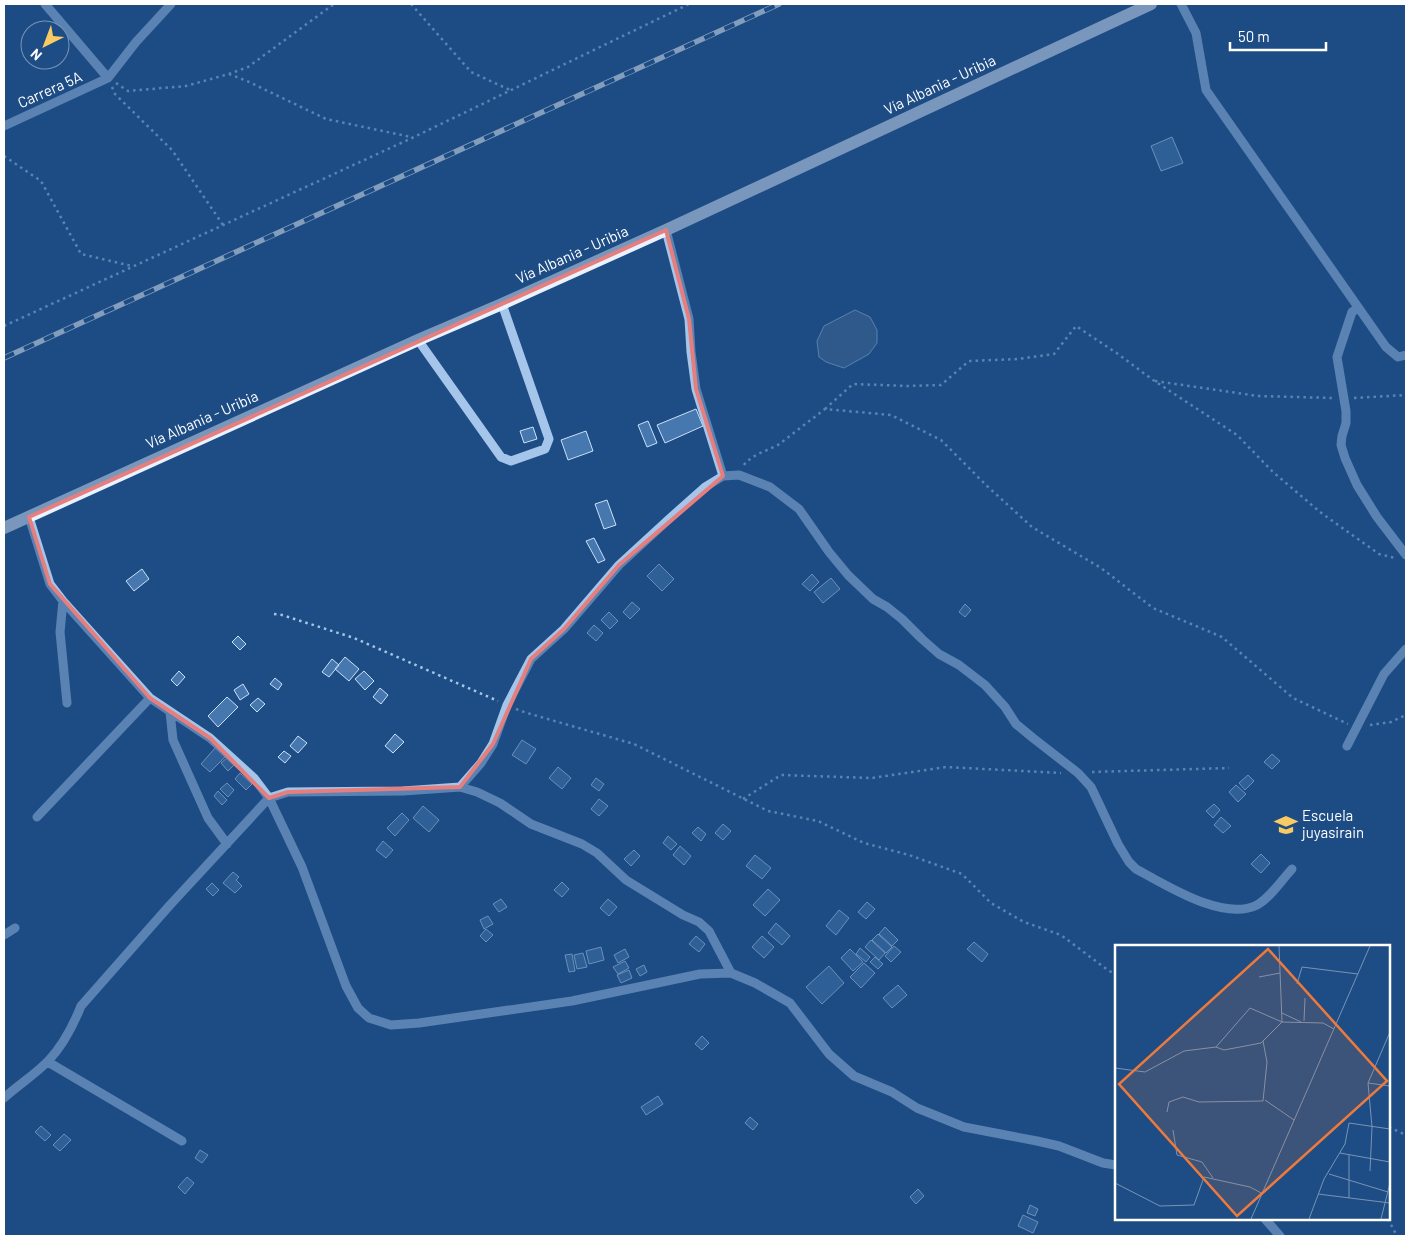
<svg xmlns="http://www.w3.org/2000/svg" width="1410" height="1240" font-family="Barlow,sans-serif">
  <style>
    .water { fill: #456891; stroke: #99c1ec }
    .building { fill: #4677ae; stroke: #cae0f8 }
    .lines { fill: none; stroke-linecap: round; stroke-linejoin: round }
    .path { stroke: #a5c6ea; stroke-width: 2.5; stroke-dasharray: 2.5 4; stroke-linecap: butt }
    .minor { stroke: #a5c6ea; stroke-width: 9 }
    .major { stroke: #e9f2fe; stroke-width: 12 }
    .rail-casing { stroke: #fff; stroke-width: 5.5 }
    .rail { stroke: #1e4d85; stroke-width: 4; stroke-dasharray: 11; stroke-linecap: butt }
    .marked { fill: none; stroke: #e67e7e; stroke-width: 4; stroke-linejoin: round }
    .labels { text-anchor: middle; stroke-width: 4; stroke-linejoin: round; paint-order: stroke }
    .street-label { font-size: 15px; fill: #fff; stroke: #1e4d85 }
    .poi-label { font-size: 15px; fill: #fff; stroke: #1e4d85; text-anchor: start }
    .inset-road { fill: none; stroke: #7894b6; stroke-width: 1 }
    .view { fill: #ed7a3d; fill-opacity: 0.15; stroke: #ed7a3d; stroke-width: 2.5 }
    .inset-edge { fill: none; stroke: #fff; stroke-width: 2.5 }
  </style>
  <rect width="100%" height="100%" fill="#1e4d85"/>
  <path class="water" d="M855,310L870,317L877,330V343L869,354L844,368L826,362L819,357L817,341L824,326Z"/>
  <path class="building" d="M1172,137L1183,163L1161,171L1151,146Z
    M696,409L703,426L665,443L657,425Z
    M648,421L657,443L647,447L638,425Z
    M533,427L537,439L524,443L520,431Z
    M586,431L593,451L568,460L561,440Z
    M607,500L616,525L604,529L595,504Z
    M594,538L605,560L598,563L586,541Z
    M659,564L674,579L662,591L647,576Z
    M142,569L149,579L134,591L126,581Z
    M812,574L819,582L810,591L802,584Z
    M831,578L840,589L823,603L814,592Z
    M632,602L640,609L630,619L623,612Z
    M965,604L971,610L965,617L959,612Z
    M609,612L618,621L610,629L601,620Z
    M594,625L603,633L596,641L587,633Z
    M238,636L246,644L240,650L232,642Z
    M345,657L359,669L349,681L335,669Z
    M332,659L339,665L329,677L322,672Z
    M179,671L185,677L177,686L171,680Z
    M364,671L374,681L365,690L355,679Z
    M275,678L282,684L278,690L270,684Z
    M243,684L249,694L240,700L234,690Z
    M380,688L388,695L381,704L373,697Z
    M227,697L238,707L218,727L208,716Z
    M258,698L265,704L257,712L250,705Z
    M395,734L404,742L393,753L385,746Z
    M298,736L307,743L298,753L290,746Z
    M522,740L536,749L526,764L512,755Z
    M216,747L226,756L210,772L201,764Z
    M284,751L291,756L285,763L278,757Z
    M1272,754L1280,761L1272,769L1264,762Z
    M228,757L235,764L228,771L221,763Z
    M558,767L571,778L562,789L549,778Z
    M240,773L252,784L246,790L235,779Z
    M1248,775L1254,781L1245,790L1239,783Z
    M596,778L604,784L599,791L591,785Z
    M227,783L234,790L228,797L220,789Z
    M1236,785L1246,794L1238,802L1229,792Z
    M218,791L227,800L222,805L214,796Z
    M599,799L608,806L599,816L591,809Z
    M1214,804L1220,810L1213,818L1206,811Z
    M423,806L439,820L429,832L413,818Z
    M402,813L409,820L395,836L387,828Z
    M1221,817L1231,826L1223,833L1214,825Z
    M723,824L731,831L723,840L715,833Z
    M698,827L706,834L701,841L692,833Z
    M668,836L677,844L671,850L663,843Z
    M383,841L393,850L386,858L376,850Z
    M680,846L691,856L684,865L673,855Z
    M634,850L640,856L631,866L624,859Z
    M1261,854L1270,863L1261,873L1251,864Z
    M755,855L771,868L762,879L746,866Z
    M233,872L239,877L236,880L242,886L235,893L223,883Z
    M562,882L569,889L562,897L554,890Z
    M212,883L219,890L213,896L206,889Z
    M768,889L780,900L765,916L753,905Z
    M501,899L507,907L499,912L493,904Z
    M608,899L617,907L609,916L600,908Z
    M867,902L875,909L866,919L858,912Z
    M839,910L849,918L836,935L826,926Z
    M488,916L493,924L484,929L480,920Z
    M776,923L790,936L782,945L768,933Z
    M885,927L898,940L892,946L879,934Z
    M486,929L493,935L486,942L480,936Z
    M878,934L892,947L886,953L872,940Z
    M696,936L705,944L699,952L689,944Z
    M762,936L774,947L764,958L752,947Z
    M871,940L885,953L879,960L865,947Z
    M974,942L988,954L982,962L967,949Z
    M894,946L901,952L891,962L885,956Z
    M601,947L604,960L589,964L586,951Z
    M860,948L870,957L866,962L856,954Z
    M625,949L629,957L618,963L614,955Z
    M850,949L863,962L853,971L841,958Z
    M583,953L587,967L577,969L574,955Z
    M572,954L575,971L569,972L565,955Z
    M875,957L883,964L878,969L870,962Z
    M625,961L629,968L618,974L613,967Z
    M864,963L875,973L861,988L850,977Z
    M644,965L647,972L640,976L636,969Z
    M829,966L844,983L822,1004L806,987Z
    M629,970L632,978L621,983L617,975Z
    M898,985L907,995L892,1008L883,998Z
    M702,1036L709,1043L702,1050L695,1044Z
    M658,1096L663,1104L646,1115L641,1107Z
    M750,1117L758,1124L753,1130L745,1123Z
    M41,1126L51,1135L45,1141L35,1132Z
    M64,1134L71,1140L60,1151L53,1145Z
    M200,1150L208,1155L202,1163L195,1158Z
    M187,1177L194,1183L185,1194L178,1187Z
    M918,1189L924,1196L916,1204L910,1197Z
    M1030,1205L1038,1209L1035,1216L1027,1213Z
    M1023,1215L1038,1222L1033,1233L1018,1226Z"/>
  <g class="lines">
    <path class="path" d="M411,4L471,72L510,90
      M229,74L247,81L326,119L411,137
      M116,83L128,91L186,86L229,74L248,67L334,4
      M112,87L115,94L172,150L223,225
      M4,156L41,181L81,254L132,266
      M4,326L412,138L689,4
      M1155,381L1258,396L1333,398
      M1354,398L1406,395
      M825,409L853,384L907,386L941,385L969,361L1018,359L1054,354L1076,326L1118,354L1153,380L1237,435L1273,472L1320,512L1379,554L1395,558
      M744,465L746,462L756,455L778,445L825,409L891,415L941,440L987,486L1032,527L1101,568L1153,608L1222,637L1293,698L1348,724
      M274,614L282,615L354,638L498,701
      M516,709L527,713L634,744L768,811L818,821L864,843L909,855L962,874L991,903L1024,922L1061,935L1109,971L1116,974
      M1370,725L1391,722L1406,715
      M1092,772L1229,768
      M743,799L781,775L872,778L946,767L1061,773
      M1389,1127L1406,1135
      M1388,1219L1397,1236"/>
    <path class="minor" d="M45,4L108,78
      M1181,4L1196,33L1206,90L1386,347L1398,357L1406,355
      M4,126L108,78L136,42L171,4
      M666,230L689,319L691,352L696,389L723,476
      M1358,308L1352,312L1337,357L1346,411V423L1342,436L1341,445L1345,458L1357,485L1377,517L1406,555
      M418,340L501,457L511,461L545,449L549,439L502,304
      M29,517L50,584L63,601L150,698L210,738L254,778L269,798L302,867L346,986L358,1008L369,1018L391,1025L419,1023L572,1001L700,974L731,973L755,983L790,1003L829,1054L854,1076L892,1092L917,1108L964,1127L1037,1141L1059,1146L1103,1163L1116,1165
      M63,601L60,632L67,703
      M170,712L173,740L208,818L227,844
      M1347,746L1384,674L1406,649
      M460,787L481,763L493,744L507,705L531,659L564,629L619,565L668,520L705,487L723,476L739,475L770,487L799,509L829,552L848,575L873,599L887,607L902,619L922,639L939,654L959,665L985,685L1005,707L1016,724L1033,738L1078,773L1091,787L1118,844L1129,862L1136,869C1166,885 1223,922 1257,905C1270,898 1281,881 1292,869
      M37,817L150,698
      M4,935L15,928
      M48,1062L182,1141
      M4,1098C18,1085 36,1074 49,1060C64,1044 73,1026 81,1006L170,905L269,798L288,792L403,791L460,787L477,792L500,803L531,824L582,844L597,853L626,880L683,915L699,922L709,931L731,973
      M1265,1219L1280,1236"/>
    <path class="major" d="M4,528L418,340L502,304L666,230L1151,4"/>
    <defs>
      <path id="rail" d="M4,358L779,4"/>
    </defs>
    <use href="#rail" class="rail-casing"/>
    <use href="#rail" class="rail"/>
  </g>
  <path d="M0 0H1410V1240H0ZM666,230L689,319L696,389L723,476L619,565L564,629L531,659L493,744L460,787L288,792L269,798L210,738L150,698L50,584L29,517Z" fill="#1e4d85" fill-opacity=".55" fill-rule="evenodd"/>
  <path class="marked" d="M666,230L689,319L696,389L723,476L619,565L564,629L531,659L493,744L460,787L288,792L269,798L210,738L150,698L50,584L29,517Z"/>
  <defs>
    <symbol id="school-bare" viewBox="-9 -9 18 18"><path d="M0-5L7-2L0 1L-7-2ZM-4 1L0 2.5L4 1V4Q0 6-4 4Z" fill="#f9cb64" stroke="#1e4d85" stroke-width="2.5" paint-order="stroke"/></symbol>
  </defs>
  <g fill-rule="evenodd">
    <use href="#school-bare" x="1270" y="809" width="32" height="32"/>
  </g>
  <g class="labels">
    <g class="street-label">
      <text transform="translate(940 85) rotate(-25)" y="5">Vía Albania - Uribia</text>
      <text transform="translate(50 90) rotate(-24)" y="5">Carrera 5A</text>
      <text transform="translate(572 255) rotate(-24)" y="5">Vía Albania - Uribia</text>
      <text transform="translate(202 420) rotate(-24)" y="5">Vía Albania - Uribia</text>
    </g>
    <g class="poi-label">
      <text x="1302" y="821">Escuela<tspan x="1302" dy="17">juyasirain</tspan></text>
    </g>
  </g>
  <g transform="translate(1115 945)">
    <rect width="275" height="275" fill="#1e4d85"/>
    <path class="inset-road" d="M144,32L165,28M182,39L187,22L243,29M167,68L186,77M189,76L190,53M101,102L109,105L146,98L167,77L164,1M0,123L30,127L69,106L101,102L135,63L167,77L208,78L219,84M253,138L275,141M150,155L179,175M52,167L54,157L68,152L84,157L148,156L152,117L148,96M58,185L62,210L87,217L98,233M225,208L275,217M255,226L257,182L253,138L275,87M214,229L273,247M0,238L45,261L79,260L89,232L135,242L148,249M203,249L275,258M234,253V210M136,274L255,1M194,274L209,234L230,199L234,178L275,184M266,274L275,238"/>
    <path class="view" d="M153,4L272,136L122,271L4,139Z"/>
    <rect width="275" height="275" class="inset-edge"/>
  </g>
  <rect width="1410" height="1240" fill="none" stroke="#ffffff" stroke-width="10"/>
  <g transform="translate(45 45) rotate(222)"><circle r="24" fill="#1e4d85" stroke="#7894b6"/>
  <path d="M0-4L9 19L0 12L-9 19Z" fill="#f9cb64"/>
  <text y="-8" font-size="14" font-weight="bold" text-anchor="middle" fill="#ffffff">N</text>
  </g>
  <path d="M1230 42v8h96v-8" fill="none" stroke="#ffffff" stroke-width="2.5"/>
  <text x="1238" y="42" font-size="15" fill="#ffffff" stroke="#1e4d85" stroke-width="4" paint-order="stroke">50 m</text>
</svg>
